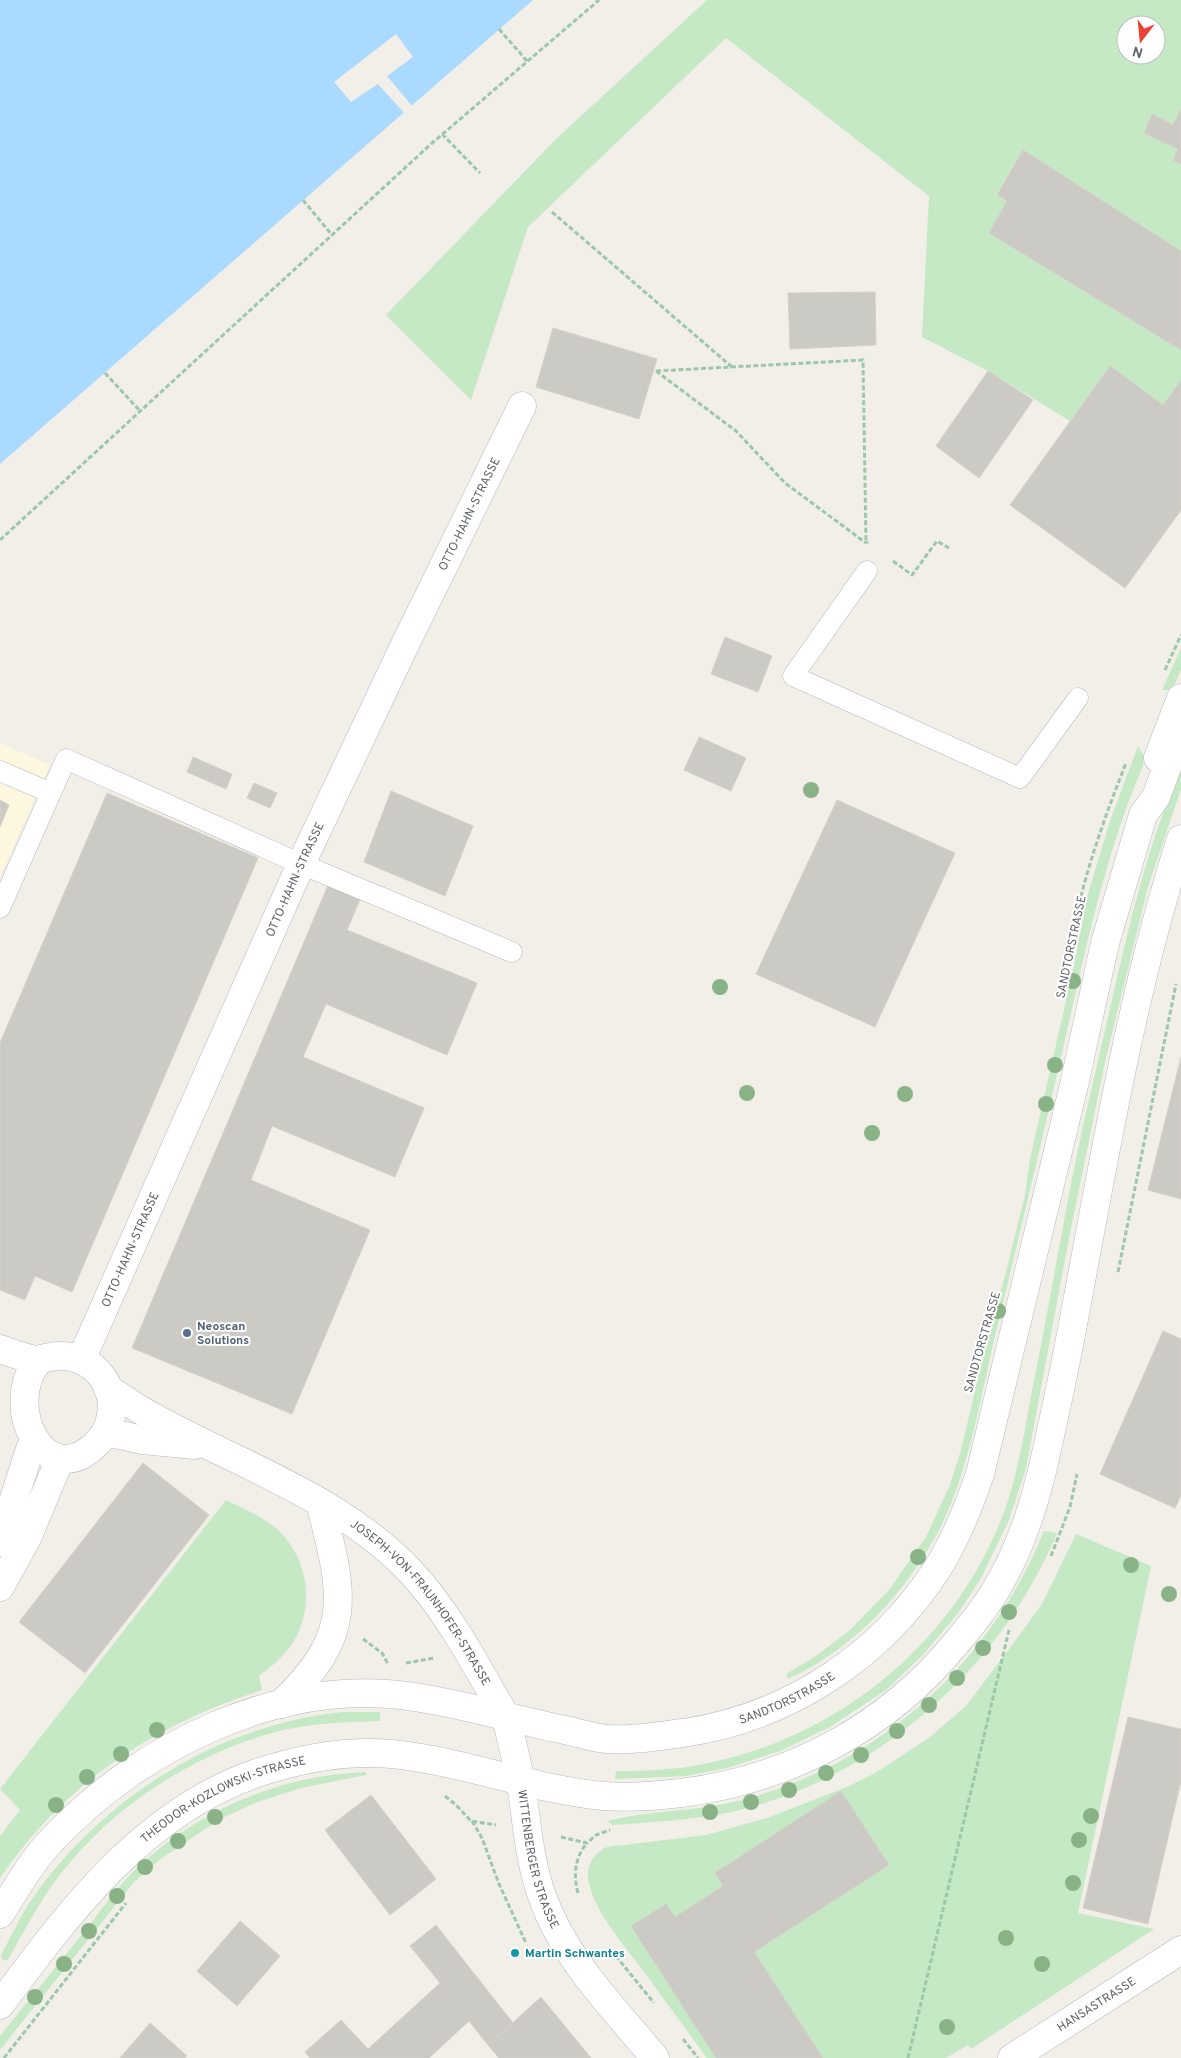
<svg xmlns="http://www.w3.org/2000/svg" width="1181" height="2058" font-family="Overpass,sans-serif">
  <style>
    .commercial { fill: #fef7e0 }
    .green { fill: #c5e8c5; fill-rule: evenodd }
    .water { fill: #aadaff }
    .pier { fill: #f1efe8 }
    .building { fill: #cccac5; stroke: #d6d1c6 }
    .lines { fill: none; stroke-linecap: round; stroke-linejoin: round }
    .lane-casing { stroke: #b5b8bc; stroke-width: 21 }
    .street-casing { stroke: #b5b8bc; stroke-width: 29 }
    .secondary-casing { stroke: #b6babf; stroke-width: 29 }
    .path { stroke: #9cc7a9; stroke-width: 3; stroke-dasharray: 5 2.5; stroke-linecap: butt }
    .lane { stroke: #fff; stroke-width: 20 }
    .street { stroke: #fff; stroke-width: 28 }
    .secondary { stroke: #fff; stroke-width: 28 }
    .tree { fill: #89b387 }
    .service-dot { fill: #5c6f8a; stroke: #fff; stroke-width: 2 }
    .culture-dot { fill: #0f9aa8; stroke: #fff; stroke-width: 2 }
    .labels { text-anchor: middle; stroke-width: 4; stroke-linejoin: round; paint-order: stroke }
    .street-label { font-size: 12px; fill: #5f6368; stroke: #fff }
    .service-label { font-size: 12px; font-weight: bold; fill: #4e5e75; stroke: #fff; text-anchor: start }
    .culture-label { font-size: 12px; font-weight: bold; fill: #0d838f; stroke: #fff; text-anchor: start }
  </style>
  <rect width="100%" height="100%" fill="#f1efe8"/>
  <path class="commercial" d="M0,743L50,765L0,877Z"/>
  <path class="green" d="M707,0H1181V109L1173,125L1152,115L1144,133L1178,149L1181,164V251L1023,150L997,194L1007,201L989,233L1181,350V380L1163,405L1110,366L1070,421L988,371L922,337L929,196L726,38L528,227L471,400L386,315L556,139ZM1126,25H1156V55H1126Z
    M1181,648V670L1172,690H1162Z
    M1138,746L1144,756L1143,766C1104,857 1085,953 1063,1048C1042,1141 1020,1232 998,1324C982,1388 971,1465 942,1524C909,1590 855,1648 788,1679L786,1674L816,1656L849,1631L889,1590L926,1537L950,1485L961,1450L991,1323L1004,1280L1025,1195L1030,1159L1073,970L1087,897L1110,821Z
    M1181,769V789L1148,887L1105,1062L1069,1238L1026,1468L1009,1520L981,1578L959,1612L922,1656L886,1690L830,1727L780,1751L727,1768L686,1776L615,1779L616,1771C645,1771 675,1770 704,1764C838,1738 954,1643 1003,1515C1018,1475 1024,1433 1032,1391C1044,1331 1055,1271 1066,1210C1079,1140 1096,1070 1112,1000C1130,922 1148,843 1181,769Z
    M226,1500C244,1509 264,1517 279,1531C309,1560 315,1608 292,1644C283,1657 272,1666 259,1676L262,1690C153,1725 65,1783 0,1878V1836L20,1810L0,1789Z
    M1044,1531L1057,1533C1001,1667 882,1774 740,1810C698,1820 655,1822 612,1825L607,1821C650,1810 695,1812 738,1801C878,1766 990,1664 1044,1531Z
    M1076,1534L1151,1566L1078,1913L1154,1929L971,2049L968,2045L946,2058H707C686,2029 665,2001 644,1972C626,1947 591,1909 588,1877C587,1864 595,1852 607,1847L706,1835L767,1818L847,1787L877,1772L930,1737L966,1706L1021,1633L1042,1604Z
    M343,1712H380V1721C345,1722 309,1723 275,1732C197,1754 124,1799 72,1860C46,1889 28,1924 9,1958L6,1961L2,1959L1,1955C12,1935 21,1914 35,1895C105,1796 221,1724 343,1712Z
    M366,1772V1775L301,1788L255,1803L220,1819L162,1858L134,1882L0,2050V2036C29,2000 59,1963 88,1927C102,1909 115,1890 131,1874C194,1812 278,1775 366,1772Z"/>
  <path class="water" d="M0,0H533L0,464Z"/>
  <path class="pier" d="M396,34L413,57L387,76L413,107L405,114L378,84L351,102L334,82Z"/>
  <path class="building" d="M1181,109V164L1173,160L1178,149L1144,133L1152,114L1173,125Z
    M1023,150L1181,251V350L989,233L1007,201L997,195Z
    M875,292L876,345L790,349L788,293Z
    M553,328L657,359L639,419L536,387Z
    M1110,366L1163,405L1181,380V510L1125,588L1010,505Z
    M988,371L1033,400L979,478L936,446Z
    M725,637L772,656L758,692L711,674Z
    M699,737L746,758L731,791L684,770Z
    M193,757L232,774L226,789L187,772Z
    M254,783L277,793L270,808L247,798Z
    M391,791L473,826L445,896L364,862Z
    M107,793L258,858L72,1292L35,1276L25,1300L0,1290V1043Z
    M0,800L9,805L0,827Z
    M837,800L955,853L875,1027L756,974Z
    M329,883L361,897L347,930L477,983L447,1055L326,1004L303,1057L424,1108L395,1177L272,1126L251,1180L370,1230L292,1414L132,1348Z
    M1181,1057V1199L1148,1190Z
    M1163,1331L1181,1339V1495L1175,1508L1100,1474Z
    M143,1463L209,1515L85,1673L19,1622Z
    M1128,1717L1181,1729V1781L1148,1924L1083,1908Z
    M841,1791L889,1865L754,1952L823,2058H716L631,1926L666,1904L675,1917L723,1886L715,1873Z
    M371,1795L436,1879L390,1915L325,1830Z
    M240,1921L280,1956L237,2006L197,1971Z
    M436,1925L513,2023L488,2045L469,2021L429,2058H310L305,2052L341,2020L368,2049L440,1983L410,1946Z
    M541,1997L550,2008L591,2058H499L488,2045Z
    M150,2023L187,2056L185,2058H120Z"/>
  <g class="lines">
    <defs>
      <path id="lane" d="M867,571L793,676L1020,778L1078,698
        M0,771L51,793
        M0,908L66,759L301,864L512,952"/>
      <g id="street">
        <path d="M0,1349C12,1353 24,1358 36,1360C41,1360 46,1357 51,1357C60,1355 72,1356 81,1360C98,1367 111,1385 112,1404C112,1418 108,1432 98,1442C46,1497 0,1405 39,1360"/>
        <path id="s1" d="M81,1360L301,864L400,655L522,406"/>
        <path id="s2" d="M108,1389C123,1398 137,1409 153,1417C240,1465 341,1498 411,1572C450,1614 477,1668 506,1717"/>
        <path d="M106,1432L143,1440L195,1445"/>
        <path d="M0,1542L30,1449"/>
        <path d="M0,1587L27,1538L60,1459"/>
        <path d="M281,1704C356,1633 343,1594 320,1502"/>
        <path id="s3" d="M1012,2058L1181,1950"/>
      </g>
      <g id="secondary">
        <path d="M1158,758L1181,698"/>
        <path id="s4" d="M506,1717C511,1739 517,1761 521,1784C527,1822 529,1860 542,1896C564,1959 614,2008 655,2058"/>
        <path id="s5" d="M0,1914C16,1889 31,1862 51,1841C139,1746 282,1676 414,1697C465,1704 514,1720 565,1730C578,1733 592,1737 606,1739C631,1741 658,1736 683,1733C788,1718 882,1656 939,1566C957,1537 969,1506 980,1474L1074,1085L1105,943L1143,815L1156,797L1169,762L1181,740"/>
        <path id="s6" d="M0,2005C69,1912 143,1812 257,1773C299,1759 348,1750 392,1754C463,1761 531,1789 603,1796C628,1798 655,1796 681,1793C790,1779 887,1728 957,1642C974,1622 990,1602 1002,1579C1028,1532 1040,1483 1051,1431C1061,1386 1070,1342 1078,1297C1107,1143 1133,988 1181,839"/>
      </g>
    </defs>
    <use href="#lane" class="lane-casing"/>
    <use href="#street" class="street-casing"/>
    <use href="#secondary" class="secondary-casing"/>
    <path class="path" d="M499,29L527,61
      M442,134L480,173
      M303,200L332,235
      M552,212L732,367
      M656,371L863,360L866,542L868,543
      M656,371L736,431L785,483L866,543
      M105,373L140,411
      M0,540L431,144L599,0
      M893,561L912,575L937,541L949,548
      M1165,670L1181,635
      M1074,926C1086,869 1105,816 1126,763
      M1118,1272L1176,984
      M1051,1556L1070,1507L1077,1474
      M363,1639L382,1653L388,1664
      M406,1663L434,1658
      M445,1796L456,1805L471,1821L496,1825
      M472,1821L482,1838L499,1884L526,1943
      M561,1837L587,1843L596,1835L610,1830
      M578,1893C573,1875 575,1857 587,1843
      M611,1950L654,2003
      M683,2039L698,2058
      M4,2058L126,1903
      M908,2058L1009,1630"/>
    <use href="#lane" class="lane"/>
    <use href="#street" class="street"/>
    <use href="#secondary" class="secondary"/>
  </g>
  <g class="tree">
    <circle cx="811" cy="790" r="8"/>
    <circle cx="1073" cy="981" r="8"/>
    <circle cx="720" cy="987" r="8"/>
    <circle cx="1055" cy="1065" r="8"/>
    <circle cx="747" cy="1093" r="8"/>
    <circle cx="905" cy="1094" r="8"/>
    <circle cx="1046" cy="1104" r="8"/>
    <circle cx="872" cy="1133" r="8"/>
    <circle cx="998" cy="1311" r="8"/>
    <circle cx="918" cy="1557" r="8"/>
    <circle cx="1131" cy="1565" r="8"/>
    <circle cx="1169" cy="1594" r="8"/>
    <circle cx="1009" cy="1612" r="8"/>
    <circle cx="983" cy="1648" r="8"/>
    <circle cx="957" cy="1678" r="8"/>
    <circle cx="929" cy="1705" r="8"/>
    <circle cx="157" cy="1730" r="8"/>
    <circle cx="897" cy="1731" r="8"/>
    <circle cx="121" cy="1754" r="8"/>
    <circle cx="861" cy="1755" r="8"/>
    <circle cx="826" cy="1773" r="8"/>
    <circle cx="87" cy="1777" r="8"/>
    <circle cx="789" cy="1790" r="8"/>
    <circle cx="751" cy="1802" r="8"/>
    <circle cx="56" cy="1805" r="8"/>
    <circle cx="710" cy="1812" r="8"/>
    <circle cx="1091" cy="1816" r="8"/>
    <circle cx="215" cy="1817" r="8"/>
    <circle cx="1079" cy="1840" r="8"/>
    <circle cx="178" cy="1841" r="8"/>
    <circle cx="145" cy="1867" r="8"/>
    <circle cx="1073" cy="1883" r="8"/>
    <circle cx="117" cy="1896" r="8"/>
    <circle cx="89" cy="1931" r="8"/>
    <circle cx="1006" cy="1938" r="8"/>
    <circle cx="64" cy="1964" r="8"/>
    <circle cx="1042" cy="1964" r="8"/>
    <circle cx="35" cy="1997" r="8"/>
    <circle cx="947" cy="2027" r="8"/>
  </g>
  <circle class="service-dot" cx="187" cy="1333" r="5"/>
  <circle class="culture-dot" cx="515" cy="1953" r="5"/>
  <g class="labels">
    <g class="street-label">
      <text dy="4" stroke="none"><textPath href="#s1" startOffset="931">OTTO-HAHN-STRASSE</textPath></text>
      <text dy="4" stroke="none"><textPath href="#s1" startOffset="526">OTTO-HAHN-STRASSE</textPath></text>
      <text transform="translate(1071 947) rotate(-78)" y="4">SANDTORSTRASSE</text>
      <text dy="4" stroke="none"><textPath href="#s1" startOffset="121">OTTO-HAHN-STRASSE</textPath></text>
      <text transform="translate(982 1342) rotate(-74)" y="4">SANDTORSTRASSE</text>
      <text dy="4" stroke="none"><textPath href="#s2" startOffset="385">JOSEPH-VON-FRAUNHOFER-STRASSE</textPath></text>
      <text dy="4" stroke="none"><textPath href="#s5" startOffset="879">SANDTORSTRASSE</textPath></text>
      <text dy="4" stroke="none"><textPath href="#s6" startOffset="310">THEODOR-KOZLOWSKI-STRASSE</textPath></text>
      <text dy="4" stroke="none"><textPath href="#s4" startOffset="146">WITTENBERGER STRASSE</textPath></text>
      <text dy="4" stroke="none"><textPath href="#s3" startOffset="100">HANSASTRASSE</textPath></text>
    </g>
    <g class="service-label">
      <text x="197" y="1330">Neoscan<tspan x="197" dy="14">Solutions</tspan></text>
    </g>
    <g class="culture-label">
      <text x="525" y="1957">Martin Schwantes</text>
    </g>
  </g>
  <g transform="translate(1141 40) rotate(196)"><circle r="24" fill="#ffffff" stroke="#bfc1c3"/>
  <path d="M0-4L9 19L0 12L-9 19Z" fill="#ea4335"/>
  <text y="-8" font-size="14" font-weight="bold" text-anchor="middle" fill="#5f6368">N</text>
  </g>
</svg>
